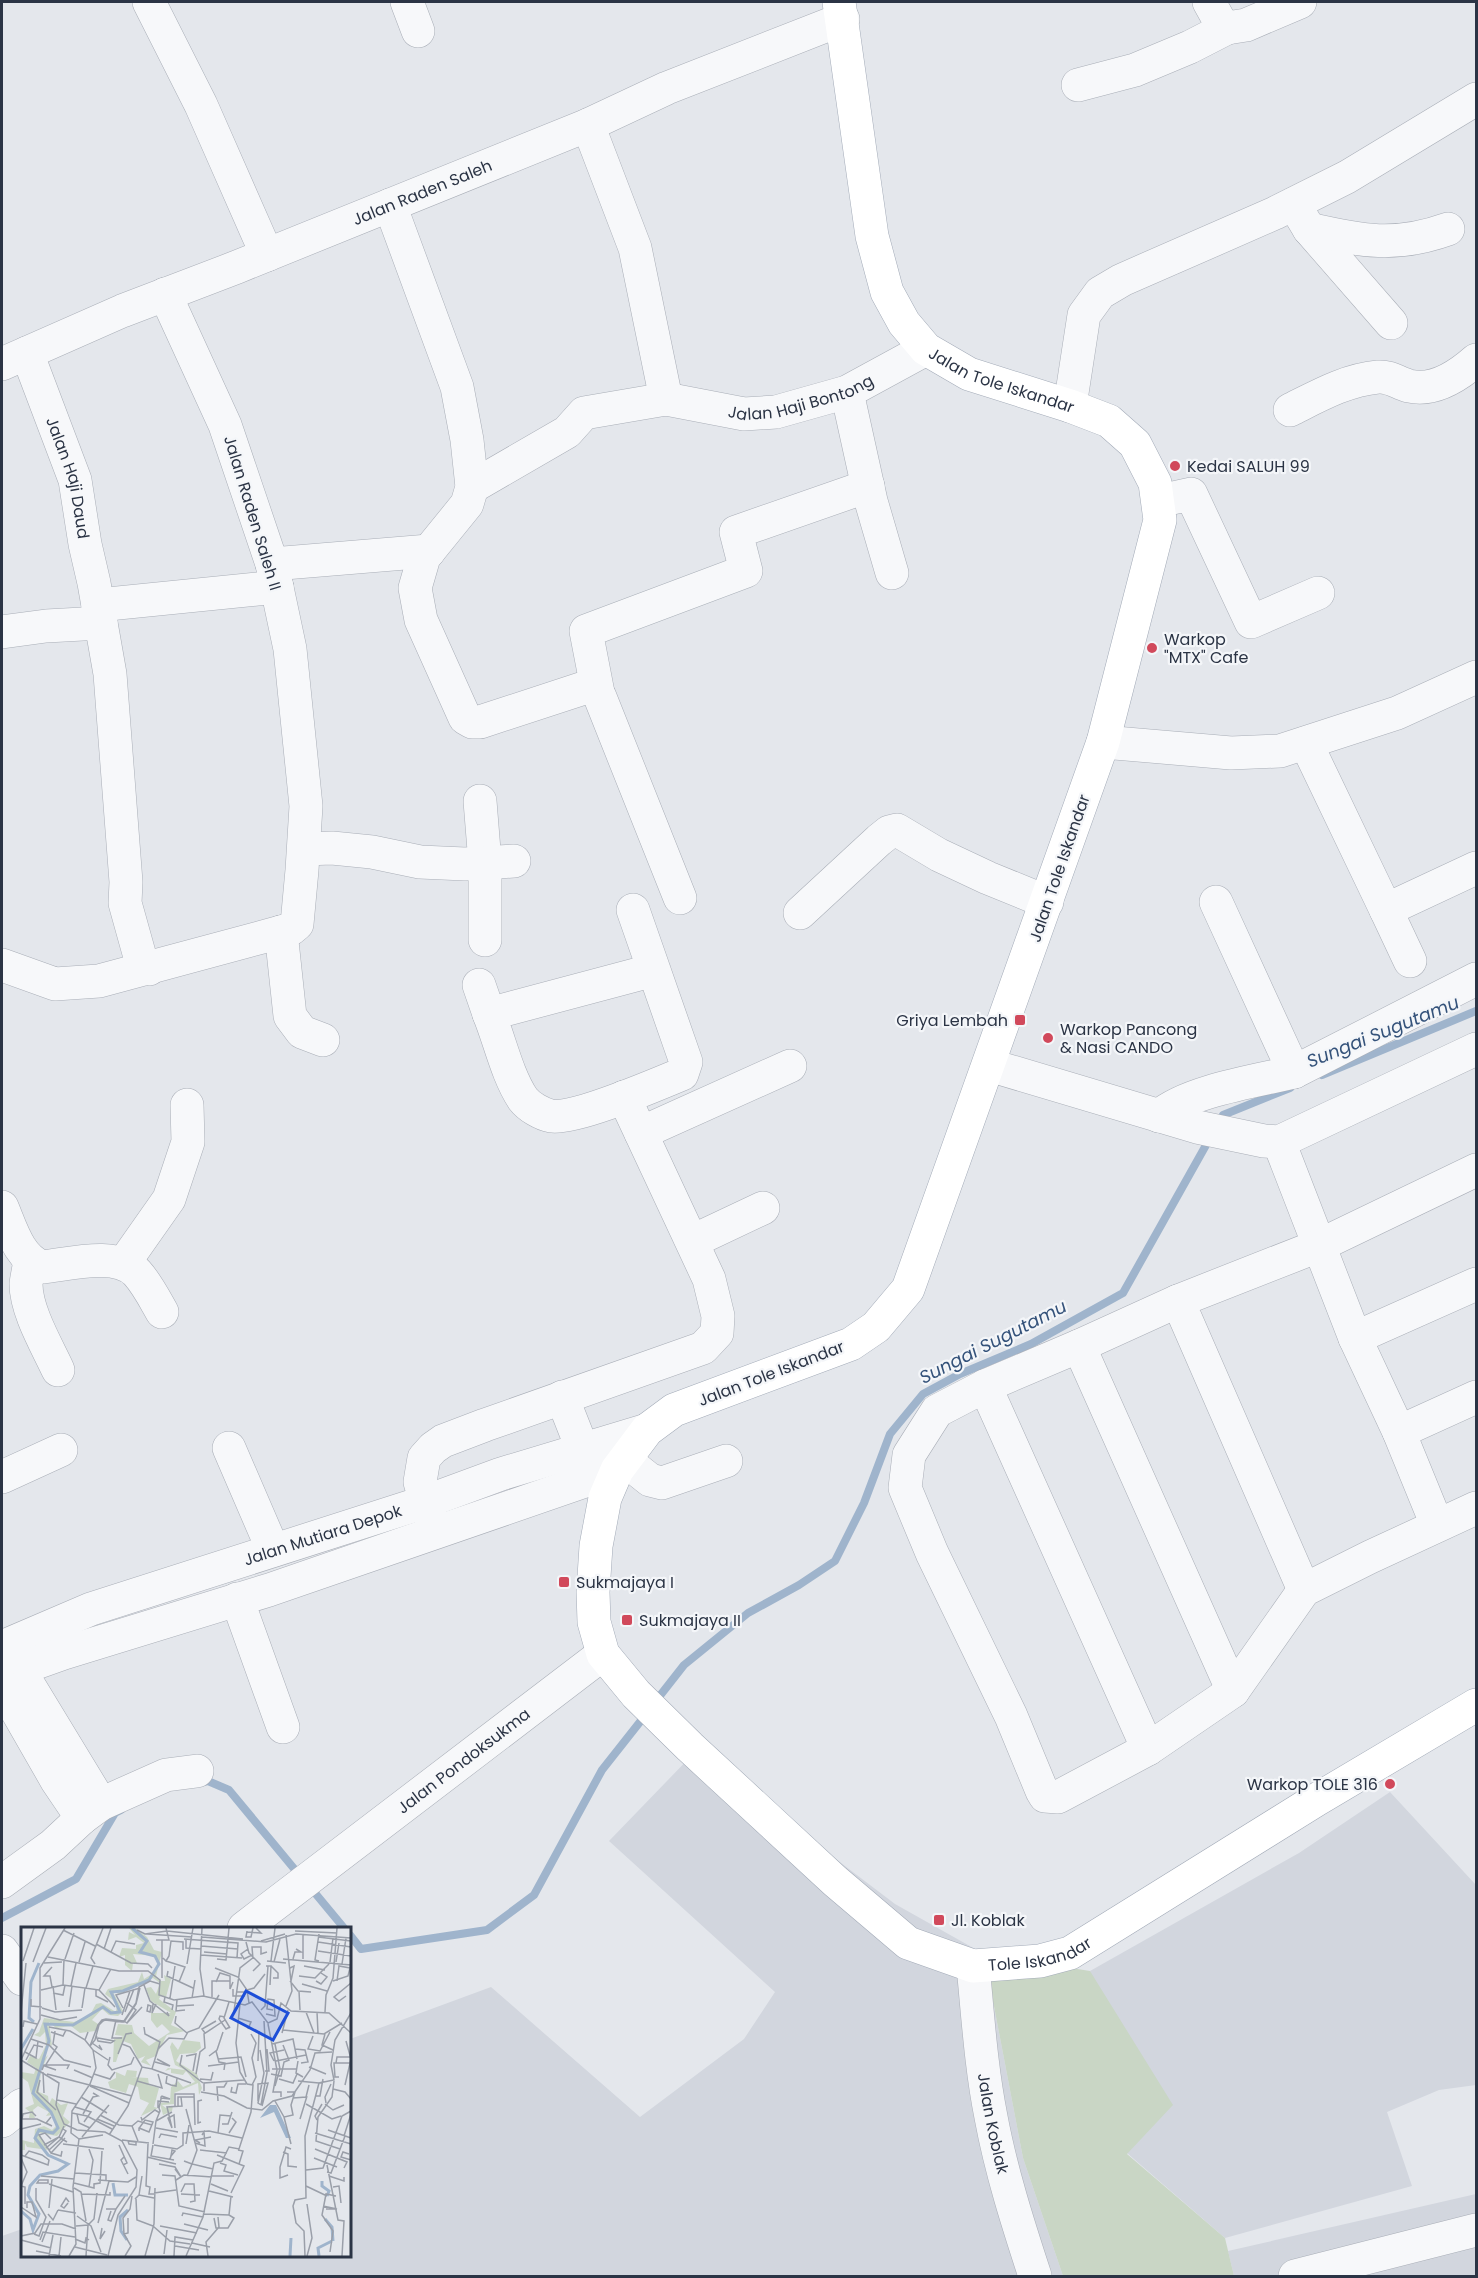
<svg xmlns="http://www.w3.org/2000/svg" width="1478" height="2278" font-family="Poppins,sans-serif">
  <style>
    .built { fill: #d2d6de }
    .green { fill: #c9d6c5 }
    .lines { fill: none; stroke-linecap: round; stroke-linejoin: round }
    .stream { stroke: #9fb4cc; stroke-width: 8 }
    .minor-casing { stroke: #a9aeb7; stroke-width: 34 }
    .major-casing { stroke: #a3abb8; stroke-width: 34 }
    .minor { stroke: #f7f8fa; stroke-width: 33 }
    .major { stroke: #fff; stroke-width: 33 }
    .poi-dot { fill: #d1495b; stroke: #f4f6f9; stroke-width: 2 }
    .labels { text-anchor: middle; stroke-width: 4.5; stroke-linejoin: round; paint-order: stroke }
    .street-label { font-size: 16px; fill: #2b3445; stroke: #f4f6f9 }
    .poi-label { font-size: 16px; fill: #2b3445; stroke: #f4f6f9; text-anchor: start }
    .water-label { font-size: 18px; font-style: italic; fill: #34527a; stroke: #f4f6f9 }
    .inset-river { fill: none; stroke: #9fb4cc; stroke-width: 3 }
    .inset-road { fill: none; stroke: #9a9fa9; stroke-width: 1.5 }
    .view { fill: #1d4ed8; fill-opacity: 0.15; stroke: #1d4ed8; stroke-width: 3 }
    .inset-edge { fill: none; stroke: #2b3445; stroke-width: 3 }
  </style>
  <rect width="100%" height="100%" fill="#e4e7ec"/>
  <path class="built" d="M695,1752L895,1904L984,1954L1023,2158L1063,2276H2V2236L22,2229V2256H350V2039L491,1987L640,2117L744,2039L775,1992L609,1841Z
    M1390,1792L1476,1885V2085L1439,2090L1387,2112L1412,2186L1225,2238L1127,2153L1090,1971L1299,1853Z
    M1476,2194V2276H1234L1228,2251Z"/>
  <path class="green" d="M984,1954L1090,1971L1173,2105L1127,2154L1225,2238L1234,2276H1063L1023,2158Z"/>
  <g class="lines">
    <path class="stream" d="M1322,1075L1476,1011
      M1218,1124L1223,1115L1290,1088
      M655,1702L684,1665L748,1613L799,1585L835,1561L864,1503L890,1434L923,1394L960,1374L1031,1344L1123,1293L1210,1138
      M198,1783L208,1781L229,1790L301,1877
      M310,1887L344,1928
      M2,1918L76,1879L115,1813L121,1810
      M350,1935L361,1949L487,1930L534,1895L602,1770L647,1713"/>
    <defs>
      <g id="minor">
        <path d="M149,2L201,105L267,255"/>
        <path d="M407,2L418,31"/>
        <path d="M1209,2L1219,20L1227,28L1246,25L1300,2"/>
        <path d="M1078,85L1135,70L1190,47L1227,28"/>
        <path d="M588,125L635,248L666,399"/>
        <path d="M1294,204L1309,229L1391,323"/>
        <path d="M390,205L457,387L467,440L472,487L467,504L424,557L415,588L421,620L465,718L472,722H480L587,687L595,690L600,697L680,898"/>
        <path d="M1309,229C1362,241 1395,248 1448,229"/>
        <path id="s1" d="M27,353L75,480L85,544L94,583L110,674L126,882L125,903L142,964L149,969"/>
        <path id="s2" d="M2,364L122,311L237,267L588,125L667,88L843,19"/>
        <path d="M847,392L871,501L892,573"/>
        <path d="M1070,406L1084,315L1100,293L1122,280L1275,213L1347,177L1476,99"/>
        <path d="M1290,410C1318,396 1346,380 1378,377C1390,376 1398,383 1409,386C1434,392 1459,375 1476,360"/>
        <path id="s3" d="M472,487L567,432L584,413L666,399L744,414L776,412L847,392L926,349"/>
        <path d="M1159,501L1191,494L1251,622L1318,593"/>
        <path d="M272,564L429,551"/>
        <path d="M98,605L277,587"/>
        <path d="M2,632L46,626L101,623"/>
        <path d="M598,693L586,631L746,571L736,532L868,486"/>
        <path d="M1103,742L1231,753L1280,751L1397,713L1476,677"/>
        <path d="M1306,743L1386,910L1476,868"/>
        <path d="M480,801L485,863V940"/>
        <path d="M304,849L332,848L372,852L420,862L465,864L514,861"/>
        <path d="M1216,902L1294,1072L1476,979"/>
        <path d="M633,910L686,1062L682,1074C655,1085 575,1120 551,1116C542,1114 529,1107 523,1099C507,1075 500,1041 489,1014L654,970"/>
        <path d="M1386,910L1410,961"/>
        <path d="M800,913L879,840L889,832L897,830L939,855L988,878L1047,902"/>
        <path d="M281,932L290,1016L302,1032L323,1040"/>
        <path d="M2,965L55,984L99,981L281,932L291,929L297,924L302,870L306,806L290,649L272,564L225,425L165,294"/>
        <path d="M479,985L489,1014"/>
        <path d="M989,1065L1197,1127L1264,1141L1279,1142L1476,1049"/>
        <path d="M1159,1116C1188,1091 1256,1081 1294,1072"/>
        <path d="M641,1133L790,1066"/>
        <path d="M1279,1142L1355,1338L1399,1432L1437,1525"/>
        <path d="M2,1207C11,1228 19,1259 43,1267C70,1264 117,1251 137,1273C147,1284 154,1298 162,1312"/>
        <path d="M693,1241L763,1208"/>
        <path d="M30,1260C29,1268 27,1276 26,1284C26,1311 47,1346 58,1370"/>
        <path d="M124,1263L169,1199L188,1142L187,1105"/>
        <path d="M1178,1301L1079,1346L1233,1691"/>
        <path d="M1355,1338L1476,1284"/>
        <path d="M1079,1346L985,1386L1148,1749"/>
        <path d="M985,1386L937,1411L909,1455L905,1488L932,1553L1011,1716L1042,1791L1045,1796L1058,1797L1148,1749L1233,1691L1304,1590L1370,1557L1476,1508"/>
        <path d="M562,1397L582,1448"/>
        <path d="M1399,1432L1476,1397"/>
        <path d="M229,1448L273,1550"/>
        <path d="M625,1460L650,1480L662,1483L726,1461"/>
        <path d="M2,1477L61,1450"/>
        <path d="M435,1532L420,1482L424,1458L433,1448L443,1441L485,1425L703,1348L717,1333L718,1316L709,1279L624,1097"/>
        <path d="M1304,1590L1178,1301L1318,1246L1476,1170"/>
        <path d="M237,1599L283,1727"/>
        <path id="s4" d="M2,1647L91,1609L425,1502L501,1474L647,1430"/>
        <path d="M10,1649L19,1669L101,1804"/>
        <path d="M2,1679L19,1669L64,1653L269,1590L617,1470"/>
        <path d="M2,1685L57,1781L82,1818"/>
        <path d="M2,1882L53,1845L82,1818L101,1804L166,1775L197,1771"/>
        <path id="s5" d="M244,1928L603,1654"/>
        <path d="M2,1951L22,1979"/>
        <path id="s6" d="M973,1966C978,2017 981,2067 991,2117C1001,2171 1018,2224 1035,2276"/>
        <path d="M2,2121L22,2105"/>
        <path d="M1295,2276L1476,2230"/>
      </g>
      <g id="major">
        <path id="s7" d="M839,2L872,236L887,292L904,323L926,349L969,374L1070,406L1109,421L1135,444L1155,483L1160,520L1103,742L908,1289L876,1327L851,1344L674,1410L647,1430L617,1470L605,1498L596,1546L593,1592L594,1622L603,1654L636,1694L690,1747L835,1881L908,1943L973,1966L1040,1961L1070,1953L1316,1800L1476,1705"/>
      </g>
    </defs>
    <use href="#minor" class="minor-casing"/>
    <use href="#major" class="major-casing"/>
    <use href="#minor" class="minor"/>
    <use href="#major" class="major"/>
  </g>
  <g class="poi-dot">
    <circle cx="1175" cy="466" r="6"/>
    <circle cx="1152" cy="648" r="6"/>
    <rect x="1014" y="1014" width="12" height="12" rx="3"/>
    <circle cx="1048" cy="1038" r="6"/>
    <rect x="558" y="1576" width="12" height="12" rx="3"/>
    <rect x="621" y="1614" width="12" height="12" rx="3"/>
    <circle cx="1390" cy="1784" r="6"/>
    <rect x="933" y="1914" width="12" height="12" rx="3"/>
  </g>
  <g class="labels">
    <g class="street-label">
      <text dy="6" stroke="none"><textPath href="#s2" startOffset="454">Jalan Raden Saleh</textPath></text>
      <text dy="6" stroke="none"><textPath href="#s7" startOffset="446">Jalan Tole Iskandar</textPath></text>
      <text dy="6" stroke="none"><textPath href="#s3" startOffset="357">Jalan Haji Bontong</textPath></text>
      <text dy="6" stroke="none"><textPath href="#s1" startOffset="132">Jalan Haji Daud</textPath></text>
      <text transform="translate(253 513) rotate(73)" y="6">Jalan Raden Saleh II</text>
      <text transform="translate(1059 868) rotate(-71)" y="6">Jalan Tole Iskandar</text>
      <text transform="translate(771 1373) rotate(-21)" y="6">Jalan Tole Iskandar</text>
      <text dy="6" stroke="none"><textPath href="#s4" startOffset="340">Jalan Mutiara Depok</textPath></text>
      <text dy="6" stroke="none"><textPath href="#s5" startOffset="276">Jalan Pondoksukma</textPath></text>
      <text dy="6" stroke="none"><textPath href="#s7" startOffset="2586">Tole Iskandar</textPath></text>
      <text dy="6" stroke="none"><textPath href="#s6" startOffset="159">Jalan Koblak</textPath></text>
    </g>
    <g class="poi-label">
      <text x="1187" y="472">Kedai SALUH 99</text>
      <text x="1164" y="645">Warkop<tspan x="1164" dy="18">"MTX" Cafe</tspan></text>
      <text x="1008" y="1026" text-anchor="end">Griya Lembah</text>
      <text x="1060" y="1035">Warkop Pancong<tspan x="1060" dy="18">&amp; Nasi CANDO</tspan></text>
      <text x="576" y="1588">Sukmajaya I</text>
      <text x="639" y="1626">Sukmajaya II</text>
      <text x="1378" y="1790" text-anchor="end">Warkop TOLE 316</text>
      <text x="951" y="1926">Jl. Koblak</text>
    </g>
    <g class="water-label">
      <text transform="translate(1383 1032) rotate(-22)" y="6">Sungai Sugutamu</text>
      <text transform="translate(993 1342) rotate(-27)" y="6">Sungai Sugutamu</text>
    </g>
  </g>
  <g transform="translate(21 1927)">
    <rect width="330" height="330" fill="#e4e7ec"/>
    <path d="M108,1H114L126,10L133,23L141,25L135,49L140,54H144L143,48L150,52L145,70L140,68L138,72L155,85L150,98L164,104L146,108L135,129L125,133L130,139L120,135L124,129L117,132L110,117L102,114L95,135H92L93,112L103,109L94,108L97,97L111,98L113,106L128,119L149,105L141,97L136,101L130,93V86H150L130,74L125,61L130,60L135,67L139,56L132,51L98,67L92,65L102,84L97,89L88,88L81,82L71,93L77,97L74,104L59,106L50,99L35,101L28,95L31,119L28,117L23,126L22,133L27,128L20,144L18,165L27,169L28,177L31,171L40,178L47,176L42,189L49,195L36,209L18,206L27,223L6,220L4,216V223H0L1,213L13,216L14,202L23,199L31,203L35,199L31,188L25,189L28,185L17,179L12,183L14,191H8L9,185L4,181L13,177L7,155L0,150V145L13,147L15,141L6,135L9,129L18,132L25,118L24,105L19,110L13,108L18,105L23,91L53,95L69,88L75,77L80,76L95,85L96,76L84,67L87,62L117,55L121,45L123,52L131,47L137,35L134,29L112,27L116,36H112L111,44L104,38V28L98,30L101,21L115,22V18L123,16L115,10L107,13L108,5L114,8ZM162,113L179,115L180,121L174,126L159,127L155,134L176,147L181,161L178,168L177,156L153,166V177L141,178L145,181L152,179L151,184L142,188L139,176L149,175L150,160L157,154L162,160L174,155L165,144L162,148L150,146V142L144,144L147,141L164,143L154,138L149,120L151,115L157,123ZM106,143L116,144L115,150H110L127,151L128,158L138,161L133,180L137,181L120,189L128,176L119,172L117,160L108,157L105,166L89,161L87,155L95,151V145L104,149Z" fill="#c9d6c5"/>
    <path d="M249,178H255L270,211H265L253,185L239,191Z" fill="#9fb4cc"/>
    <path class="inset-river" d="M13,95L8,91L10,55L18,36M0,122L12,102M301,254V259L308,264L306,269M92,256L94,268H107M0,284L9,292L12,303L18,287L7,268L9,259L19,248L37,244L47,237L27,228L14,211L18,203L32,206L37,201L30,185L12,166L28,114L24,97L52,98L82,80L90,86L99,85L90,65L102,64L128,53L138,37L134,29L119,25L126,14L111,1M304,292L311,300L312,314M106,313L100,304L99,290L107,283M269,329L270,311M298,329L297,321L311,314"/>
    <path class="inset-road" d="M181,1L179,42L183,69M42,3L74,19M116,3L124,7L146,4L222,12M226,4L225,10H230L232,1M274,4L316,6M226,5L240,6L235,1M126,7L171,10M298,7L294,33L298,34M181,10L245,15L275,7L330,11M297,10L330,14M163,12L217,16L216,31M165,12V21L180,22M135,13H148L145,1M240,14L264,7M225,15L228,26L239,37L232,44M297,15L330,20M75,17L110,36L127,37L131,41M180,19L217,22M83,22L90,1M227,22L220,27L223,32L231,28M297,24L330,29M90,25L95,14L114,17M183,25L206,27M180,28L221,31M27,30L98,44H127L139,53L138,68L153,73L182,69L224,78L231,75L247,96L256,92L260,76L270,84L308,86L330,106M142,31L145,34L148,29L150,14L162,15V23M44,32L53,6M196,32L205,33L208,1M232,32L231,20H240V27L246,25M262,32L330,38M272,32L274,25H280L275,22M282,32V7M2,34L13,1M145,34L164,40L158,55M246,34L265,36M250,34L254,1M12,35L25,1M58,35L64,15M253,35L259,12M309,35L312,11M315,35L318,16M23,36L41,35M74,37L70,31L82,1M166,37L172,1M321,37L325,11M245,39H250L249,58M250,39L257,46V51H252M283,39L304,43M194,41L217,50L226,63L228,76M269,41L273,39L270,54M147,44L146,49L172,61M278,49L294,51L308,37M141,51V13M269,54L277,64L290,65M295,54L300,57L306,50L300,46M312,54L327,49L330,37M316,54L318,39L329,41M195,55L199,46L209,49V62L212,55M281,57L306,64M42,58L43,32M123,58L129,74L148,89L146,85M32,59L35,83M50,59L55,36M31,60L29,49H23L31,40M65,61L72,39M119,61L115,77L103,95H101L84,93L82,94L78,98L74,113L69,119L77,98L81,93L85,92L103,94L115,76L118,60L129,54L139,57M212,62V69H223V65H216M20,63L42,58L78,63L90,42M75,63V69L87,75M78,63L94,80M226,63L233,61L244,47M278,64L279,83M32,66L42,68L44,58M325,69L318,74L313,70L330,56M144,70L143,75L152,78L151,83M191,70V54H209M149,71L154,39M171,71L174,53M10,72V79L21,80M156,73L155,84L164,83M208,75L203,91L209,101M132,77L131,86L135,77M127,78L130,79L129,85L126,84ZM155,79L173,78M265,79L271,64L265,8M48,80L51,59M21,81L34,85L61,83M61,81L64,61M102,81L95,68L119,61M240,83L244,79L247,39M213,84L219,41L233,30M0,85L5,36M104,85L113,62M285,85L293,106M296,85L297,106M304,85L305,68L312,51L316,1M245,87L254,89L253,73L247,72L246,82L252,83M20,88L39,93L56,90M101,88L109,64M155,89L154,96L166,106M204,90L199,89L198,92L205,102L209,100M217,91L230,95L227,102M95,93L91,111H101M103,94L106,96L115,83L106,76M106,96L121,80M247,97L256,143L252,165H260V170M2,100L3,94L16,97M28,100L49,104L64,113L67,105M123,100L124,107L139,115L135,129M262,103L303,107L321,96M34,104L32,117L36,120L24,139L35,143M30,105L42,109L45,103M184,106L181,102L195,94M261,106L267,83M230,107L235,116L231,131L235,150L231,158M304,107L301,118L312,123M75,108L77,114L90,116M292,109L287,122L299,124L309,105M77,111L93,114L90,116M10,112L28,118L43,133L70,140M71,116L81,123L78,118M101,117L109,120L121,140M251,117L272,112L276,132M254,117L259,142L254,159M274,122L284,123L287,135L280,136M72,123L87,133M239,123L243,146L237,176L240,178M195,124L198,135L204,136L203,143M4,125L15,131L17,114M97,127L105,107L111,106M161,128L159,138L182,156M165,129L175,127L172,144M188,129L196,123L202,105M89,130L87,138L91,143L110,137L113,130M197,132L220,130L225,150M0,133L38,156L35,178L43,197L56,203L84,205L101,214L116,243L115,260L97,288L87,329M0,133L19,92V41L44,1M5,133L13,118L22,120M237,134L238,104M253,134L249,126L263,123M255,134L285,128M277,134L275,146L282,150M134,135L149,139L136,132M315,136L316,130H329M187,139L218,135M288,140L305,147M131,142L170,156M251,142H275M21,143L23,138H48L46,142M53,143L72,151M244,144H248L246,122M22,145L23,166M26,147L111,169M73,147L89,152L94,145M175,147L179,125L184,121L183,107L204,93M250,147L260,149L263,135L268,133L262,118M146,149L145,156L150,158L155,159L156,151M318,150H314L313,136H329M179,152L190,153L192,145M258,152L272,156L276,147M19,153L16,165L35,183M116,154L141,161L137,147M277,154L298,156M313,154L311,170L297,190L295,214L319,222M324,158L330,132L325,114M69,159L108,176M211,160L210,165L215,166L217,157H225M312,162L324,165L330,172M183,164V156L223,153M180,165L203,169L226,181L241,183L252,174L271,169L289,143L294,126L311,125M266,165H274L270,178L272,188L263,190L270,217M295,169H299L302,152M60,170L86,186M272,171L285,170L288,158M36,173L55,177M197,174L196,160H203L206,155M237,174V157L247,156L241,179M254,174L263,190M305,176L304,170L310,157M285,177L311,192L320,189M304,177L312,183L323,178M240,178L246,146L243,94M154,179V167H173L174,198M157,179V170H173M54,180L70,185L63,195M137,181V174L148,175M165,182L176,223L171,237L192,242M51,186L66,189L91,202M56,187L58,196L69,201M62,187L72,170L77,169L72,166M79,188L98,198L111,199L117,214M120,190L121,193L134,183L139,186M0,192H16L31,199L25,196L30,190M1,192L2,187L11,185L15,189M76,192L93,199M279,192L286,169M296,193L294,189L301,177M135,194L139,184L138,181L140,172V170L141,169L149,172L140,171M180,195L177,196V174L181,173M201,197H207L211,185M111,199L117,194L131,198M118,201L128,205L132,195L124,193L119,200L118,201V204M135,201L157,205M151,201L146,180L161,179L160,170M151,201L147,191L153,188L154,201M0,202L20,197M307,203L330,211M197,206L199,188L210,189M208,206L215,195L211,191M294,206L330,217M88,208L107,179L121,140L131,142L137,122L148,111L163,112L167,105L178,101L198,68M323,209L330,187M61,210L88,178M138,211L140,207L156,210M30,212L24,206L18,208L30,226L40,229L41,224M58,212L50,206L51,184L69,157L75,141L72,123L64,113M101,213L128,216M107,214L115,215V218L108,217ZM174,216L184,219L183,205L181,208M179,216L174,213L190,210M42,217L83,222M127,217L125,259L129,260L128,267H133M132,217L135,194L151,185M165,217L168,198M23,218L38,210L43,199M98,218L106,236L102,238M132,218L130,229L153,233M133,218L156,222L162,218V206L188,204L221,211M25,221L38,210L46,215M294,222L326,235L323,241M28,223L40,212L45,204L42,202M179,223L206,226M262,225L267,227V239L276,240M30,226L44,211M328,227L322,225L320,230L330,233M0,228L27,238L28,233L21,228L8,224L4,229M196,228L218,237M103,230L100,233L107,247M126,230L155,237M0,231L6,245L0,259M293,231L316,240M149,232L150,229L151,223L154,224L150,229M163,234L171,237L166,249M199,236L205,238L203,244L217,248M138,237L154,240L160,250L154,242M306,238L317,293L323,294L321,329M285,243L302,241L321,189L330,184M306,245L310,246L324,209M54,246L85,248V253M141,248L154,249L158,279L184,285M267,248L259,251V240L265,220L270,222M20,249L53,252M191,249H213M308,249L323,254V250M18,253H27V256H16ZM77,253L107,255L115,250M155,253L163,248L191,250M53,256L73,261V257L79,256L81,224M28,257L52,265M190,257L207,264M0,259L4,260V277M285,259L306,269M68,260L72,233L68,222M312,260L318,259L320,276M53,261L60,265L65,294M188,264L212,270M160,265L164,257H173L174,274L169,275M133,266L155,263M210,266L223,239L218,237L222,224L217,223M60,267L89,268V265M160,267L179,268M118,268L121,249M114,272L118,268L133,271M115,272L116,293L132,299M47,276L43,281L40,279L45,271L48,275M302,279L316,282H305M0,280L15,290L11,275H6V281M28,281L31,252M85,282H95L104,269M37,283L55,286M90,284L87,293L90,294L95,282M27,287L32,293L37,283M183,287L208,288M56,289L70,299L80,325M161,289L162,286L182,290M193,291L195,301H207L213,291L208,288L210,269M77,296L88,254M163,297L187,303M55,299L67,298L73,292L76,266M132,299L149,314L169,317M139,299L176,306M81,301L79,312L84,304M13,307L18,309L25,290L15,273V261M103,307L107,306V291M0,309L14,306L20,297H41L55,302M54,312L64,316L65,311L68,313M0,313L30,321M19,313L22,305L54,310M21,315L29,294M171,316L189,320M154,319L178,323M54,320L86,328M15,324L40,329M309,325L312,304L301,288L305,267L315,269M143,327L146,303M28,329L32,308M38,329L40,310M48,329L55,317L52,260L58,212L82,208M65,329L67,298M104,329L110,319L103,307L102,291L109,282L111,269M124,329L133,297L134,261M153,329L154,310L172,313M165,329L182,290L193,236L201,234L208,220L218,222L230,185L232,158L226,157L219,145L215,116L219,77M187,329L185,315L198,300L197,290M284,329L283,304L275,296L272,279L274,273L285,271L284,209L298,156L313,153L310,138L314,113L330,86M286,329L291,311L286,277"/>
    <path class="view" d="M225,64L267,86L252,113L210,91Z"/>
    <rect width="330" height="330" class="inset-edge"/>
  </g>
  <rect width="1478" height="2278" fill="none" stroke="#2b3445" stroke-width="6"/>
</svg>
